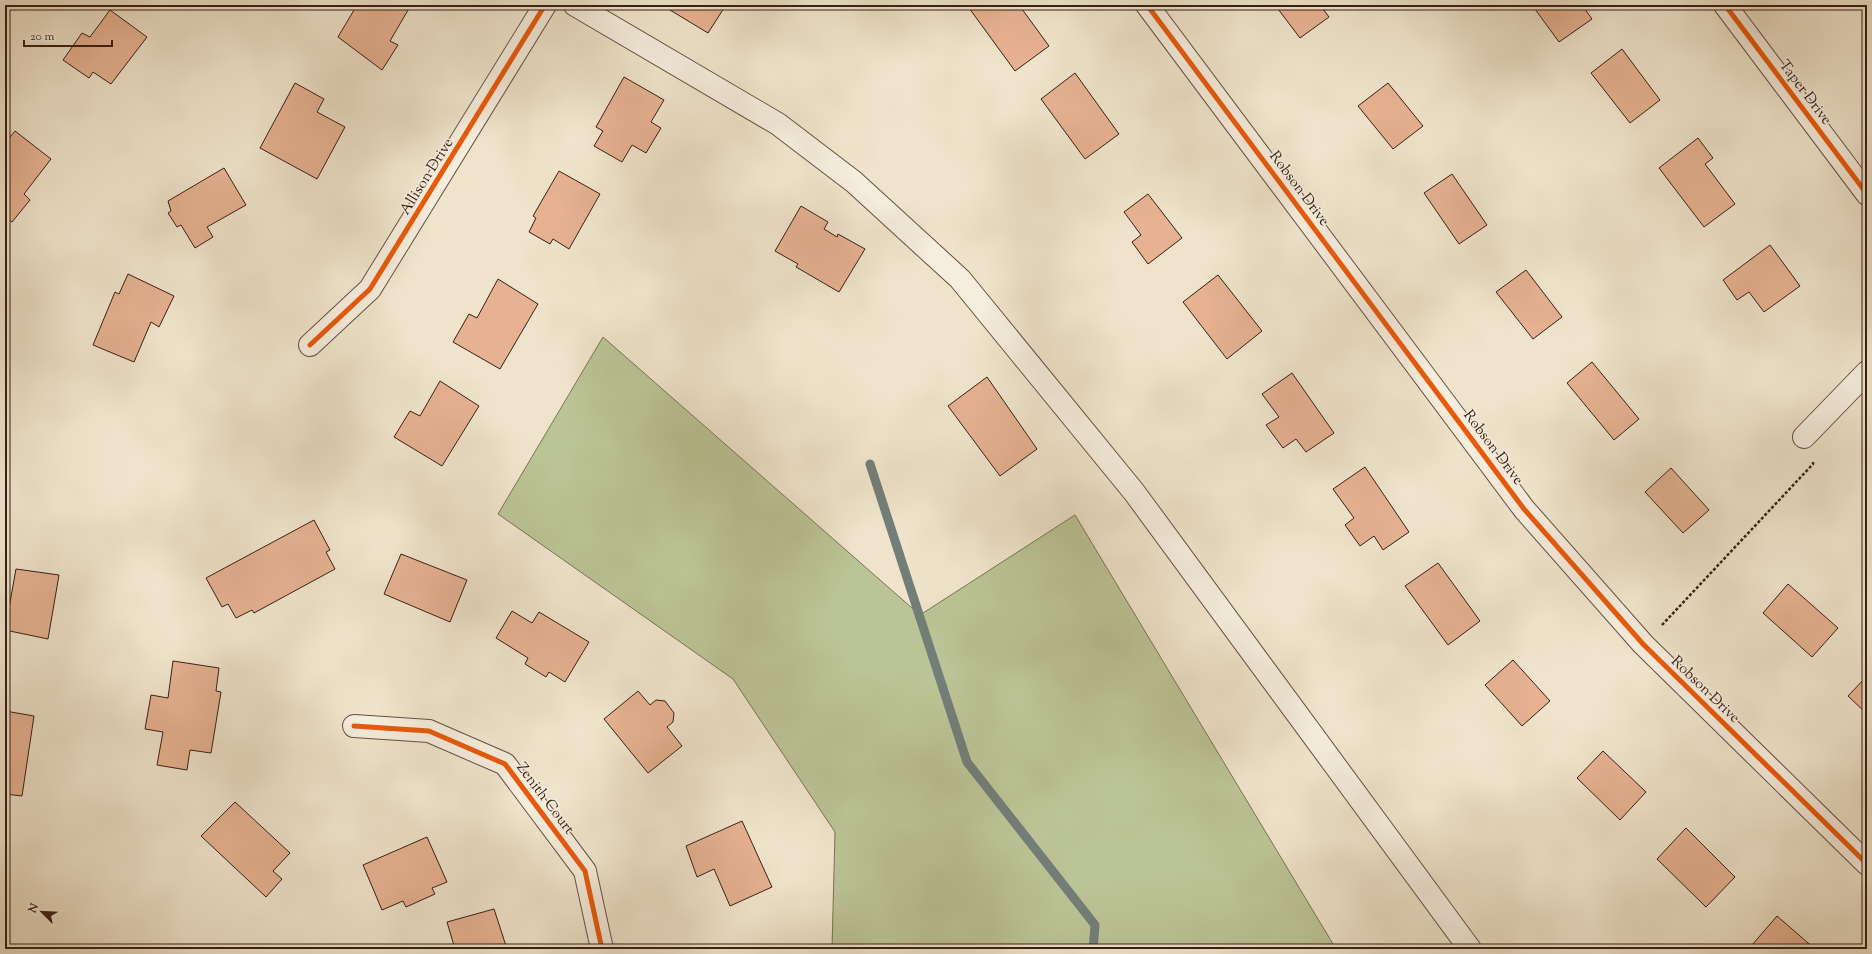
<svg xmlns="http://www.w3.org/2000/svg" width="1872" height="954" font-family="'Sorts Mill Goudy',serif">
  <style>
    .green { fill: #bbc496; stroke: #7a7155 }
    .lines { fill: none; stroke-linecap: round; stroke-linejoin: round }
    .stream { stroke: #737e78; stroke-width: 9 }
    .building { fill: #e6b292; stroke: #381e14 }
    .minor-casing { stroke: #665042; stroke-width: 24 }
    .path { stroke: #381e14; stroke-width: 2.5; stroke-dasharray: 3 2; stroke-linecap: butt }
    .minor { stroke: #f5eddd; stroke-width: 22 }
    .cycleway-casing { stroke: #f5eddd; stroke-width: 8 }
    .cycleway { stroke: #e8590c; stroke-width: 5 }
    .labels { text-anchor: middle; stroke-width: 3; stroke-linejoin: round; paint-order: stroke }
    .street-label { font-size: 15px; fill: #381e14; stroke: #f5eddd }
  </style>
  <rect width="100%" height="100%" fill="#efe4cb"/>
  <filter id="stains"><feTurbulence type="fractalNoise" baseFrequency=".005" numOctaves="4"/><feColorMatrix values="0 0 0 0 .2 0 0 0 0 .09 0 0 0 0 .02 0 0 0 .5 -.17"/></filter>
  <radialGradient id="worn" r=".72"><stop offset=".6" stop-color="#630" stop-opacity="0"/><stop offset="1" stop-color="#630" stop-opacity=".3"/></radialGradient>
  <path class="green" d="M603,337L920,615L1075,515L1336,949H832L835,832L733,679L498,514Z"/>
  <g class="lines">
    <path class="stream" d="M870,464L967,762L1095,925L1093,949"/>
  </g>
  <path class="building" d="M357,5H411L390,41L398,45L382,70L338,37Z
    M673,5H726L708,33L670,10Z
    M973,5H1019L1049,46L1015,71L969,8Z
    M1275,5H1320L1329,17L1300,38Z
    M1532,5H1582L1592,19L1559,42Z
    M110,10L147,37L111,84L93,72L89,78L63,60L82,33L90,37Z
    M1622,49L1660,100L1630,123L1591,73Z
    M1075,73L1119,134L1085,159L1041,99Z
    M624,77L664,100L651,122L661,128L646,153L632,145L622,162L594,146L603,131L596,127Z
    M295,83L324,99L317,112L345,127L317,179L260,148Z
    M1388,83L1423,126L1393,149L1358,106Z
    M15,131L51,159L24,194L30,200L12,222L5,217V143Z
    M1698,138L1713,158L1705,164L1735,204L1704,227L1659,168Z
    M224,168L246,205L207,227L213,237L195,248L181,225L177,227L168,213L171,211L168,201Z
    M559,171L600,194L569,249L553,239L550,244L529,232L536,218L533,216Z
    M1452,174L1487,225L1459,244L1424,193Z
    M1148,194L1182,238L1148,264L1132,242L1141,235L1124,212Z
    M801,206L828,222L824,229L837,237L838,234L865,249L839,292L796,267L798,264L775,251Z
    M1770,245L1800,286L1764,312L1749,292L1737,300L1723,280Z
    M1526,270L1562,317L1533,339L1496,292Z
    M128,274L174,296L159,327L151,322L134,362L93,345L115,292L119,294Z
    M1218,275L1262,331L1227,359L1183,302Z
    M498,279L538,304L500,369L453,342L469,314L477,318Z
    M1592,362L1639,419L1614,440L1567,383Z
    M1292,373L1334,433L1306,452L1296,439L1283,448L1266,425L1279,417L1262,394Z
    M987,377L1037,449L1000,476L948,406Z
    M440,381L479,406L442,466L394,437L410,411L420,416Z
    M1365,467L1409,532L1383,550L1374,536L1360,546L1345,525L1354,518L1333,489Z
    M1671,468L1709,510L1683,533L1645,492Z
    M314,520L330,550L326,552L335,569L254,613L252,610L236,618L228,604L222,607L206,578Z
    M401,554L467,580L450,622L384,594Z
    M1438,563L1480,621L1448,645L1405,586Z
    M16,569L59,575L48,639L5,630Z
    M1788,584L1838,628L1812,657L1763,613Z
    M512,611L532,623L539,612L589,642L565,682L549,672L546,677L525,664L528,658L496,638Z
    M1513,660L1550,701L1522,726L1485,685Z
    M173,661L219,668L216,691L221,692L211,753L190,750L187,770L157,765L163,732L145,729L151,695L168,698Z
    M1867,676V714L1848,696Z
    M638,691L650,705L656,700L665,701L674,713L673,722L667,727L682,746L648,773L604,719Z
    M5,711L34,716L22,796L5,794Z
    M1603,751L1646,792L1620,820L1577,778Z
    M235,802L290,853L273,871L282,879L266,897L201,836Z
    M742,821L772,887L730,906L714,869L697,877L686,846Z
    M1686,828L1735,877L1706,907L1657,859Z
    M427,837L447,882L432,888L435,894L406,907L403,901L382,910L363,865Z
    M494,909L507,949H455L447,922Z
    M1777,916L1815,949H1757L1752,945Z"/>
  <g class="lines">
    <defs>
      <path id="minor" d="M575,5L778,124L854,182L960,279L1134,492L1470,949
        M1147,5L1524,509L1643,644L1867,864
        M1725,5L1867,194
        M310,345L370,289L545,5
        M1804,437L1867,372
        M354,726L429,731L505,764L585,871L602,949"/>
    </defs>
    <use href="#minor" class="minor-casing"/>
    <path class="path" d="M1662,625L1813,464V462"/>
    <use href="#minor" class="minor"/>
    <defs>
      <path id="cycleway" d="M1147,5L1524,509L1643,644L1867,864
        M1725,5L1867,194
        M310,345L370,289L545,5
        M354,726L429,731L505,764L585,871L602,949"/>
    </defs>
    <use href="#cycleway" class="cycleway-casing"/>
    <use href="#cycleway" class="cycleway"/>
  </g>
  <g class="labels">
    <g class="street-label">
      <text transform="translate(1806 92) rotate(53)" y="5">Taper Drive</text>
      <text transform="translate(426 176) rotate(-58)" y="5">Allison Drive</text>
      <text transform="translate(1300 188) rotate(53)" y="5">Robson Drive</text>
      <text transform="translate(1494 447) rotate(53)" y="5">Robson Drive</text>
      <text transform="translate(1706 689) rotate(44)" y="5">Robson Drive</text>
      <text transform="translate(546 798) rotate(53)" y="5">Zenith Court</text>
    </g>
  </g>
  <rect width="1872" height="954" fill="none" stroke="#efe4cb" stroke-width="20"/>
  <rect x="6" y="6" width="1860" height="942" fill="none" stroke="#381e14" stroke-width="2"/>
  <rect x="10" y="10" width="1852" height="934" fill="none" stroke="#381e14"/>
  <g transform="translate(42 912) rotate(294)" stroke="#f5eddd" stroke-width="3" paint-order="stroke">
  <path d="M0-3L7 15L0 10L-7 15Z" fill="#381e14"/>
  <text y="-6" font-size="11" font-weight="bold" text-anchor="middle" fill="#381e14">N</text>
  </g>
  <path d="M24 40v6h88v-6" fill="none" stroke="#381e14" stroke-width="2"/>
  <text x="30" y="40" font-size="12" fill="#381e14" stroke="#f5eddd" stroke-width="3" paint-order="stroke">20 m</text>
  <rect width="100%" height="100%" filter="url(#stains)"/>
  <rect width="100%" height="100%" fill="url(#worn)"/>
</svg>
